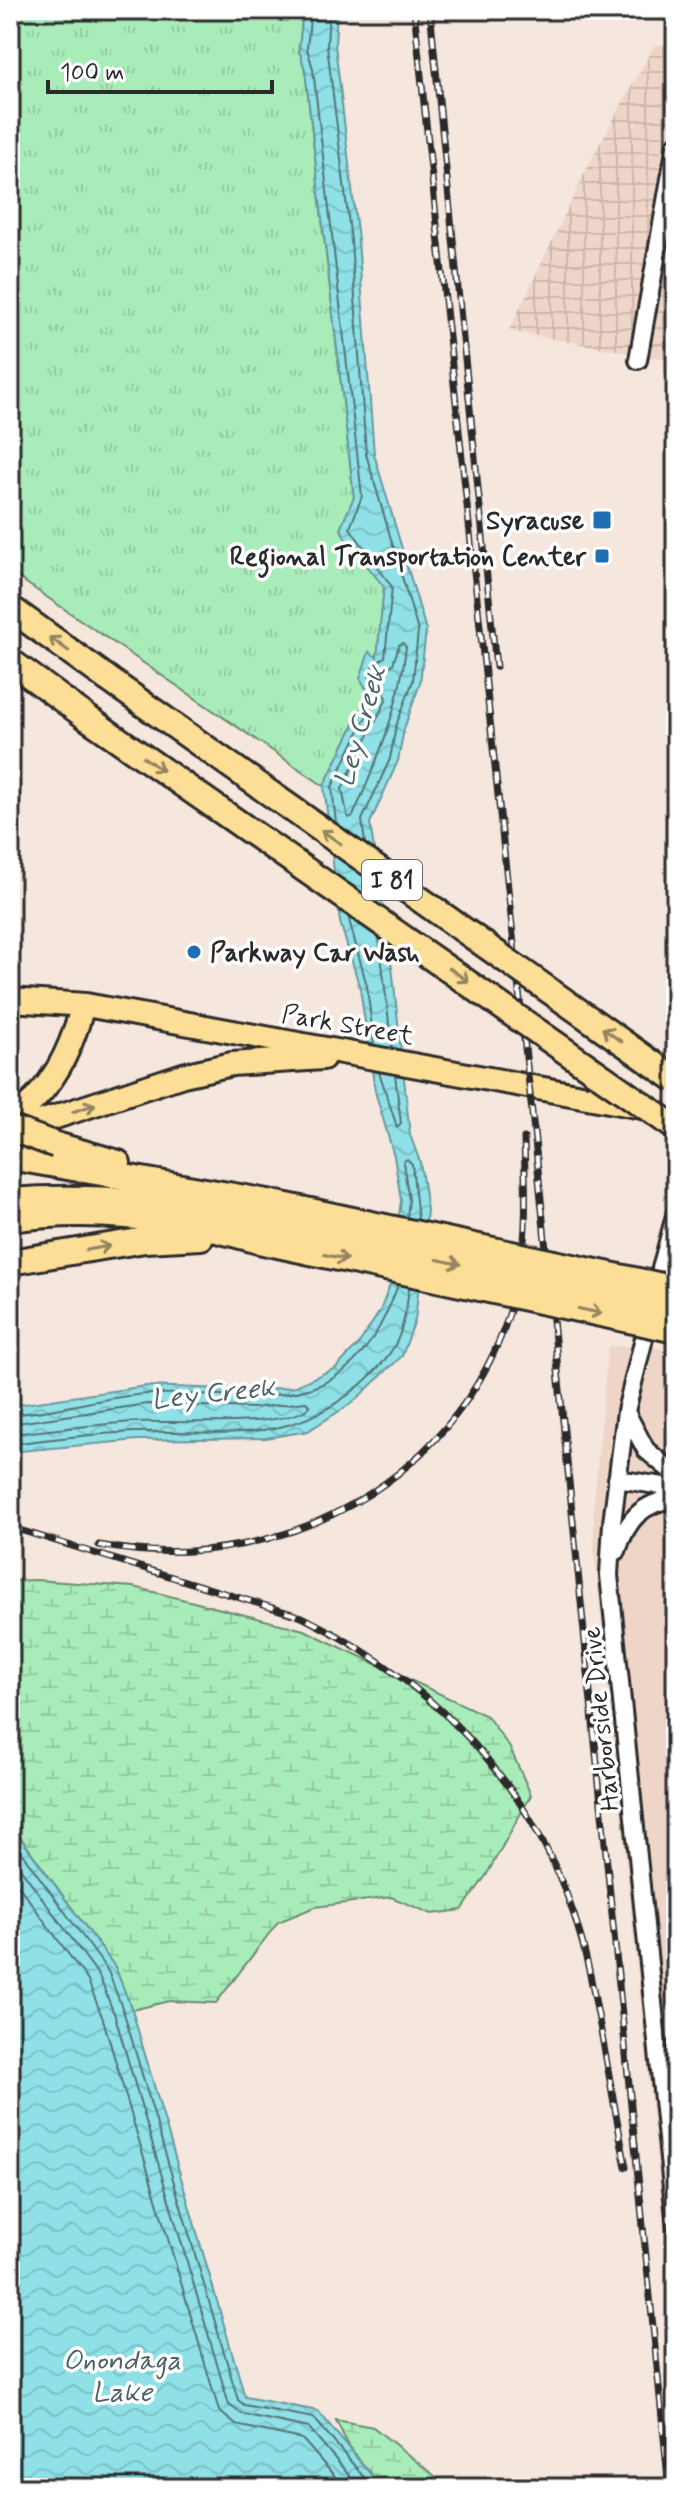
<svg xmlns="http://www.w3.org/2000/svg" width="686" height="2498" font-family="Mynerve,sans-serif">
  <style>
    .built { fill: #eed5c7 }
    .industrial { fill: url(#industrial-grid) }
    .grass { fill: url(#grass-tufts); stroke: #6a8c72; stroke-width: 2 }
    .wetland { fill: url(#wetland-marsh); stroke: #6a8c72; stroke-width: 2 }
    .water { fill: url(#water-waves); stroke: #67989c; stroke-width: 2 }
    .lines { fill: none; stroke-linecap: round; stroke-linejoin: round }
    .shore { stroke: #537476; stroke-width: 2 }
    .minor-casing { stroke: #2b2b2b; stroke-width: 22 }
    .major-casing { stroke: #2b2b2b; stroke-width: 28 }
    .highway-casing { stroke: #2b2b2b; stroke-width: 30 }
    .minor { stroke: #fff; stroke-width: 16 }
    .major { stroke: #fdde96; stroke-width: 22 }
    .highway { stroke: #fdde96; stroke-width: 24 }
    .rail-casing { stroke: #2b2b2b; stroke-width: 7 }
    .rail { stroke: #fff; stroke-width: 4; stroke-dasharray: 12; stroke-linecap: butt }
    .highway-bridge-casing { stroke: #2b2b2b; stroke-width: 30; stroke-linecap: butt }
    .highway-bridge { stroke: #fdde96; stroke-width: 24 }
    .oneway { stroke: #948460 }
    .poi-dot { fill: #1f6fb2; stroke: #fff; stroke-width: 3 }
    .labels { text-anchor: middle; stroke-width: 7; stroke-linejoin: round; paint-order: stroke }
    .shield { fill: #fff; stroke: #6b6b6b; stroke-width: 2 }
    .shield-label { font-size: 24px; font-weight: bold; fill: #2b2b2b }
    .poi-label { font-size: 26px; font-weight: bold; fill: #2b2b2b; stroke: #fff; text-anchor: end }
    .street-label { font-size: 26px; fill: #2b2b2b; stroke: #fff }
    .water-label { font-size: 28px; font-style: italic; fill: #496263; stroke: #fff }
  </style>
  <defs>
    <pattern id="industrial-grid" width="8" height="8" patternUnits="userSpaceOnUse" patternTransform="scale(2)"><rect width="8" height="8" fill="#eed5c7"/><path d="M0 4h8M4 0v8" fill="none" stroke="#ccb7ab"/></pattern>
    <pattern id="grass-tufts" width="24" height="20" patternUnits="userSpaceOnUse" patternTransform="scale(2)"><rect width="24" height="20" fill="#a8edb9"/><path d="M3 7l-1-3M5 7V3M7 7l1-3M15 17l-1-3M17 17v-4M19 17l1-3" fill="none" stroke="#91cb9f"/></pattern>
    <pattern id="wetland-marsh" width="20" height="14" patternUnits="userSpaceOnUse" patternTransform="scale(2)"><rect width="20" height="14" fill="#a8edb9"/><path d="M1 5h8M5 5V1M11 12h8M15 12V8" fill="none" stroke="#91cb9f"/></pattern>
    <pattern id="water-waves" width="16" height="10" patternUnits="userSpaceOnUse" patternTransform="scale(2)"><rect width="16" height="10" fill="#8fe1e7"/><path d="M0 5q4-4 8 0t8 0" fill="none" stroke="#7cc1c6"/></pattern>
  </defs>
  <rect width="100%" height="100%" fill="#f5e6de"/>
  <filter id="ink" filterUnits="userSpaceOnUse"><feTurbulence type="fractalNoise" baseFrequency=".0125" numOctaves="2"/><feDisplacementMap in="SourceGraphic" scale="16" xChannelSelector="R" yChannelSelector="G"/><feConvolveMatrix kernelMatrix="1 2 1 2 8 2 1 2 1" color-interpolation-filters="sRGB"/></filter>
  <g filter="url(#ink)">
    <path class="built" d="M608,1346L653,1347L676,1353V2344L594,1551V1505Z"/>
    <path class="industrial" d="M676,43V361L509,331L591,160L654,46Z"/>
    <path class="grass" d="M10,10H303L299,49L305,70L354,498L341,527L384,587L377,658L369,652V694L324,786L10,572Z"/>
    <path class="wetland" d="M35,1580L134,1587L304,1630L487,1716L510,1748L531,1795L487,1874L462,1910L432,1914L391,1897L315,1907L278,1922L216,2003L169,2001L132,2010L115,1967L10,1823V1581Z
      M336,2420L373,2427L450,2488H382L349,2447Z"/>
    <path class="water" d="M303,10H337L335,45L358,240L374,454L426,630L420,683L404,729L398,761L370,823L393,975L410,1135L420,1162L427,1210L415,1320L402,1356L352,1403L308,1431L266,1438L137,1440L10,1452V1406L146,1386L253,1390L293,1387L336,1368L358,1345L380,1311L391,1282L401,1200L394,1156L375,1091L360,988L340,922L324,786L369,694L360,678L369,652L377,657L384,587L345,538L341,527L354,497L305,70L299,49Z
      M10,1824L115,1967L132,2010L245,2397L318,2411L382,2488H10Z"/>
    <g class="lines">
      <path class="shore" d="M311,10L307,48L313,69L362,496L350,528L392,587L385,657L373,666L369,676L376,697L332,787L336,823
        M329,10L327,46L351,241L366,454L418,631L413,681L396,726L390,759L362,820L365,843
        M403,643L406,647C400,706 377,762 353,816L348,818L342,789L386,700L381,675L393,664L399,645Z
        M348,916L367,986L374,1045
        M379,938L392,1048
        M379,1072L397,1127L401,1123L395,1075
        M407,1217L409,1200L403,1162L407,1159L412,1164L418,1220
        M10,1414C57,1413 102,1396 149,1394C268,1390 346,1428 398,1285
        M10,1424L148,1404L253,1408L306,1402L310,1406C291,1430 167,1420 134,1422C92,1425 51,1430 10,1434
        M10,1444C52,1439 96,1433 138,1432C224,1430 288,1447 359,1386C396,1354 404,1336 409,1287
        M10,1837L108,1971L124,2013L238,2400L244,2405L314,2418L373,2488
        M10,1854L99,1976L115,2016L229,2405L242,2414L309,2428L360,2488
        M10,1874L88,1981L103,2019L219,2411L236,2425L302,2439L345,2488"/>
      <defs>
        <path id="minor" d="M638,360L676,145
          M655,1291L676,1212
          M650,1314L626,1411L612,1523L609,1575L676,2226
          M626,1412L646,1450L676,1475
          M617,1479L676,1488
          M617,1551C627,1519 642,1503 676,1498"/>
        <path id="major" d="M10,1000L86,1005L647,1108
          M10,1120C52,1091 70,1053 83,1005
          M10,1132L183,1075L232,1064L323,1058"/>
        <path id="highway" d="M10,608L108,679
          M10,661L89,719
          M56,1145L118,1163
          M10,1157L268,1202
          M10,1201C97,1194 179,1204 264,1221
          M10,1219C94,1207 179,1218 259,1241
          M10,1262L145,1240L201,1237"/>
      </defs>
      <use href="#minor" class="minor-casing"/>
      <use href="#major" class="major-casing"/>
      <use href="#highway" class="highway-casing"/>
      <use href="#minor" class="minor"/>
      <use href="#major" class="major"/>
      <use href="#highway" class="highway"/>
      <defs>
        <path id="rail" d="M414,10L538,1169L669,2488
          M430,10L496,667
          M10,1527L302,1617C449,1689 554,1807 589,1970C603,2035 613,2102 626,2167
          M99,1545C292,1581 486,1466 521,1266C528,1224 525,1181 524,1138"/>
      </defs>
      <use href="#rail" class="rail-casing"/>
      <use href="#rail" class="rail"/>
      <defs>
        <path id="highway-bridge" d="M108,679L676,1080
          M89,719L676,1128
          M10,1128L56,1145
          M268,1202L676,1289
          M264,1221L676,1309
          M259,1241L676,1330"/>
      </defs>
      <use href="#highway-bridge" class="highway-bridge-casing"/>
      <use href="#highway-bridge" class="highway-bridge"/>
    </g>
    <defs><path id="oneway-shaft" d="M-6 0H5M1.5-3L5.5 0L1.5 3" fill="none" stroke-width="1.6" stroke-linecap="round" stroke-linejoin="round" transform="scale(2)"/></defs>
    <g class="oneway">
      <use href="#oneway-shaft" transform="translate(59 644) rotate(-144)"/>
      <use href="#oneway-shaft" transform="translate(153 764) rotate(35)"/>
      <use href="#oneway-shaft" transform="translate(331 837) rotate(-145)"/>
      <use href="#oneway-shaft" transform="translate(459 975) rotate(35)"/>
      <use href="#oneway-shaft" transform="translate(612 1035) rotate(-145)"/>
      <use href="#oneway-shaft" transform="translate(84 1108) rotate(-18)"/>
      <use href="#oneway-shaft" transform="translate(98 1248) rotate(-10)"/>
      <use href="#oneway-shaft" transform="translate(336 1257) rotate(12)"/>
      <use href="#oneway-shaft" transform="translate(449 1262) rotate(12)"/>
      <use href="#oneway-shaft" transform="translate(590 1311) rotate(12)"/>
    </g>
  </g>
  <g class="poi-dot">
    <rect x="592" y="510" width="20" height="20" rx="4"/>
    <rect x="594" y="548" width="16" height="16" rx="4"/>
    <circle cx="194" cy="952" r="8"/>
  </g>
  <g class="labels">
    <rect class="shield" x="362" y="860" width="60" height="40" rx="6"/>
    <g class="shield-label">
      <text x="392" y="888">I 81</text>
    </g>
    <g class="poi-label">
      <text x="584" y="529">Syracuse</text>
      <text x="586" y="565">Regional Transportation Center</text>
      <text x="210" y="961" text-anchor="start">Parkway Car Wash</text>
    </g>
    <g class="street-label">
      <text transform="translate(348 1024) rotate(10)" y="9">Park Street</text>
      <text transform="translate(600 1719) rotate(-96)" y="9">Harborside Drive</text>
    </g>
    <g class="water-label">
      <text transform="translate(359 726) rotate(-74)" y="10">Ley Creek</text>
      <text transform="translate(213 1392) rotate(-6)" y="10">Ley Creek</text>
      <text x="122" y="2369">Onondaga<tspan x="122" dy="32">Lake</tspan></text>
    </g>
  </g>
  <rect width="686" height="2498" fill="none" stroke="#fff" stroke-width="40"/>
  <rect x="20" y="20" width="646" height="2458" fill="none" stroke="#2b2b2b" stroke-width="3" filter="url(#ink)"/>
  <path d="M48 80v12h224v-12" fill="none" stroke="#2b2b2b" stroke-width="4"/>
  <text x="60" y="80" font-size="24" fill="#2b2b2b" stroke="#ffffff" stroke-width="6" paint-order="stroke">100 m</text>
</svg>
